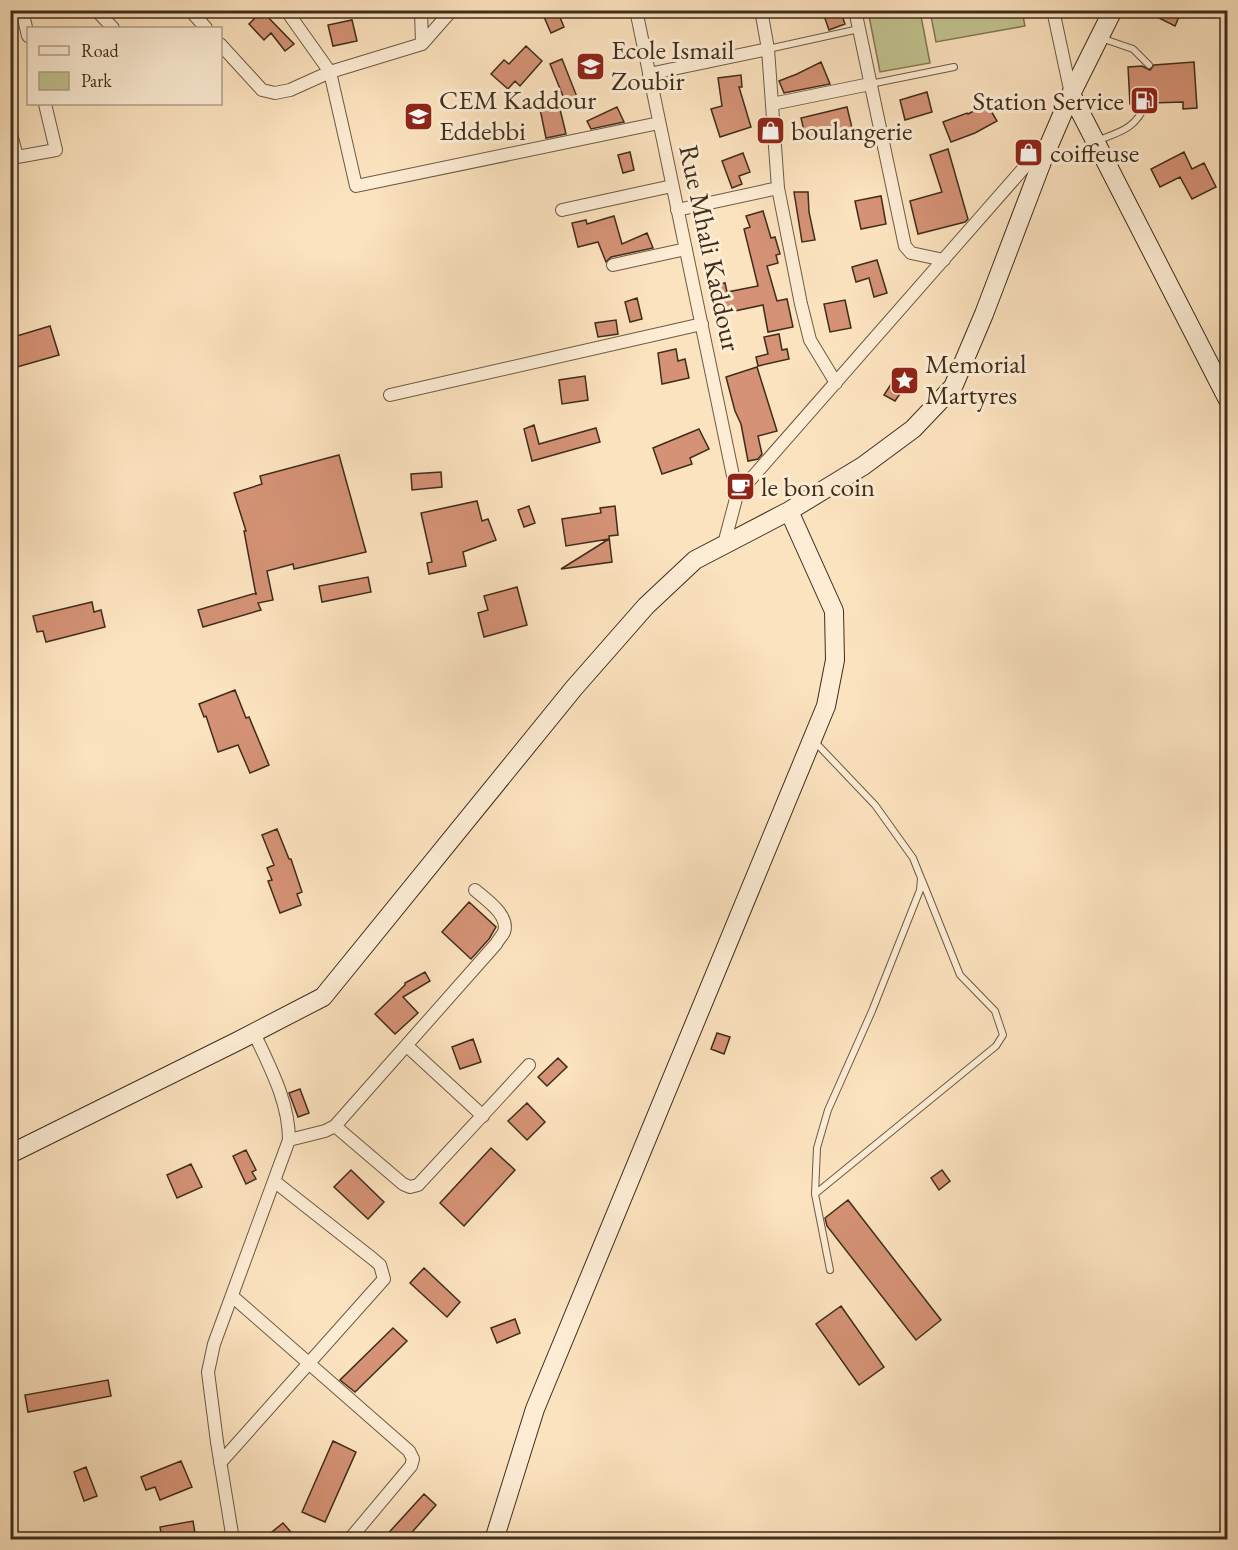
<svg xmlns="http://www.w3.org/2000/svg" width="1238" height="1550" font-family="'EB Garamond',serif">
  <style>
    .green { fill: #c1c390; stroke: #807856; stroke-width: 1.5 }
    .building { fill: #d59276; stroke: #3f2d1b; stroke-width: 1.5 }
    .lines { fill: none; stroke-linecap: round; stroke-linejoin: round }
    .service-casing { stroke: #6e5a44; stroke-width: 8 }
    .minor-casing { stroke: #6e5a44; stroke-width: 14 }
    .secondary-casing { stroke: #3f2d1b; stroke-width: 20 }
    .service { stroke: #fdedd5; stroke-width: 6 }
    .minor { stroke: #fdedd5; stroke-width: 12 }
    .secondary { stroke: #fdedd5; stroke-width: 18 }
    .labels { text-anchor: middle; stroke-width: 6; stroke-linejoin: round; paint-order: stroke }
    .poi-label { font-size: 27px; fill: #3f2d1b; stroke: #fdedd5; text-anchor: start }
    .street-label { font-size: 27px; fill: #3f2d1b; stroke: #fdedd5 }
  </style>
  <rect width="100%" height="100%" fill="#fce3bf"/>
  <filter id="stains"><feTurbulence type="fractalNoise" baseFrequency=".00333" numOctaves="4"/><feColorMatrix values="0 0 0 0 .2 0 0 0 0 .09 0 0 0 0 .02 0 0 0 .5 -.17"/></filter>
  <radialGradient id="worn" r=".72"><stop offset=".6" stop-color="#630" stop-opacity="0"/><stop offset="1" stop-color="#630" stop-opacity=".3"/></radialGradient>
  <path class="green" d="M868,11H920L930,63L880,72Z
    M930,11H1022L1025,26L936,42Z"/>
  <path class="building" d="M541,10H557L564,27L551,33Z
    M822,10H840L845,24L829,30Z
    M1143,10H1182L1175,26Z
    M262,11L294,44L285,51L271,33L264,40L249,24Z
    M352,20L357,41L333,46L328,25Z
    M526,46L542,61L520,86L515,81L508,89L491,74L504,60L509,64Z
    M562,59L577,97L565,101L550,64Z
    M821,62L830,84L784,93L779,81L797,74Z
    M1194,62L1197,108L1183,109V102L1151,103L1150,100L1146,98L1143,99L1140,104H1130L1128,67L1142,66L1150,70L1154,65Z
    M741,75L742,87H739L751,127L720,137L711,109L722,106L718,78Z
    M927,92L932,112L905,120L900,100Z
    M987,104L997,121L975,133L951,142L943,122L967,113L968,114Z
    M559,105L566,134L546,138L540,109Z
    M617,107L624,122L591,129L587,121Z
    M847,107L853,132L829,138L828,134L806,139L801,118Z
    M948,149L968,219L965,222L918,234L910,201L942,192L930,155Z
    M630,152L634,170L623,173L618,155Z
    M1184,152L1192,169L1204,163L1216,187L1192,199L1180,177L1160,187L1151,169Z
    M743,153L750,172L739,176L742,184L732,188L722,161Z
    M794,192H808L809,212L815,240L802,242Z
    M881,196L886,224L861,229L855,201Z
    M763,211L771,238L775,237L780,254L776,255L778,263L767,266L777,301L787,299L793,327L768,332L763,305L716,315L710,286L725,283L727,292L758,286L744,229L750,227L746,216Z
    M614,216L622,244L647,233L653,248L611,257L606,262L598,242L578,247L572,223L586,220L587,224Z
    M877,260L887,293L874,297L869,278L856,282L852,267Z
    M637,298L642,319L630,322L625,302Z
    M845,300L851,328L830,332L824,304Z
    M616,320L618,334L598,337L595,323Z
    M50,326L59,355L10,369V338Z
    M779,334L782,350L787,349L789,359L758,366L756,357L768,354L764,337Z
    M676,349L678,361L685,359L689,378L662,384L658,353Z
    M757,367L777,431L758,436L762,454L758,459L748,461L741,424L735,411L726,377Z
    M585,376L588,400L562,404L559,380Z
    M893,381L904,388L895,401L884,395Z
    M534,425L539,444L596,428L600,442L532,461L524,429Z
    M699,429L709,449L690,458L692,464L662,474L653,448Z
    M339,455L366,552L294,569L293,564L267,571L273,600L258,603L261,610L203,627L198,610L256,593V595L244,531H246L234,493L262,484L260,476Z
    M441,472L442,487L412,490L411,474Z
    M477,501L482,521L488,519L496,540L463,552L466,566L429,574L427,563L432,562L421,513Z
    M529,506L535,523L524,527L518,510Z
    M615,506L618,535L609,536L612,562L561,569L609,539L566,546L562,519L601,513L600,508Z
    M368,577L371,592L322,602L319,586Z
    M517,587L527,625L484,637L478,613L488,610L484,596Z
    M92,602L94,612L101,610L105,627L46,642L43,631L37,632L33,616Z
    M235,690L246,718L249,717L269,765L250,773L238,745L218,752L206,716L204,717L199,704Z
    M277,829L289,859H291L302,892L297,894L301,905L280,913L268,881L272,880L267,868L274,865L262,835Z
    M469,902L496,927L489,939L471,959L442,932Z
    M425,972L430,981L403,997L418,1013L395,1034L375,1014L405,985V983Z
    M717,1033L730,1037L724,1054L711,1049Z
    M473,1039L481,1062L460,1069L452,1047Z
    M558,1058L567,1067L547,1086L538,1077Z
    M300,1089L309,1113L298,1117L289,1093Z
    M527,1103L545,1122L527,1140L508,1121Z
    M491,1148L515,1170L464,1226L440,1203Z
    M246,1150L256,1170L252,1172L256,1179L246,1184L233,1156Z
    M191,1164L202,1187L177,1198L167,1175Z
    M351,1170L384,1202L368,1219L334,1187Z
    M942,1170L950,1181L939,1190L931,1178Z
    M848,1200L941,1320L916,1340L827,1226L825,1218Z
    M424,1268L460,1302L447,1317L410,1283Z
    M841,1306L884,1367L859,1385L816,1324Z
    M515,1319L520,1333L497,1343L491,1328Z
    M393,1328L407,1341L355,1392L340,1380Z
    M108,1380L111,1396L28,1412L25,1395Z
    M333,1441L356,1452L325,1522L302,1512Z
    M181,1461L192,1487L160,1500L155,1487L146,1490L141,1477Z
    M86,1467L97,1496L84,1501L74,1472Z
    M424,1494L436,1505L406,1539H383Z
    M193,1521L196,1539H162L160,1527Z
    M283,1523L297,1539H263Z"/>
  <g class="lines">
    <defs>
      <path id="service" d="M1101,38L1133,49L1149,65
        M768,49L859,29
        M870,84L954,67
        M1096,141C1120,132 1136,129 1146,103
        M815,742L875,805L913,858L921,878L920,890L872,1011L828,1110L817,1148L815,1194L830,1270
        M815,1194L996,1046L1003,1035L995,1011L960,975L922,880"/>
      <path id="minor" d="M22,10L28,36
        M96,10L113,28
        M190,10L206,28
        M286,10L330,72L356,186L659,123
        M421,10L422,44
        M636,10L737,495
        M761,10L768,49L778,188L801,304L810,340L836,383
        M855,10L905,246L911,253L944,260
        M1053,10L1071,94
        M220,44L262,90L275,93L290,90L330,72L422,44L452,10
        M649,74L768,49
        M772,104L870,84
        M10,130L17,157L56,150L45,104
        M562,210L672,186
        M677,210L778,188
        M613,265L686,249
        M390,395L702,324
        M724,544L737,495L1043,146
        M407,1046L483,1116
        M335,1126L403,1184L410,1187L418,1185L529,1065
        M289,1140L325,1131L335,1126L496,944C498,940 502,936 504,932C510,915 485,899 475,890
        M232,1296L409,1451L413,1459L411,1466L349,1540
        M220,1463L384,1279L380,1265L373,1259L274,1181
        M233,1540L217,1442L208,1372L214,1344L289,1140C289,1102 270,1067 254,1033"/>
      <path id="secondary" d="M1071,94L1228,400
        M10,1154L236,1042L323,997L574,688L646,606L695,560L789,511L863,466L913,429L953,387L984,314L1043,159L1071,94L1113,10
        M494,1540L535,1409L826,706L835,660L834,611L789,511"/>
    </defs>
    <use href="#service" class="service-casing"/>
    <use href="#minor" class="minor-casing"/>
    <use href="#secondary" class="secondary-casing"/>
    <use href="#service" class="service"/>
    <use href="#minor" class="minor"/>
    <use href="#secondary" class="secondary"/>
  </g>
  <defs>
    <symbol id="school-square" viewBox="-11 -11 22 22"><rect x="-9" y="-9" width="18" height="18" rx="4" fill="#8f2418" stroke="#fdedd5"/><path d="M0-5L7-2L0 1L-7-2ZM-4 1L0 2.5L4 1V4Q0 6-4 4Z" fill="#fff"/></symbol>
    <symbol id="fuel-square" viewBox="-11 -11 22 22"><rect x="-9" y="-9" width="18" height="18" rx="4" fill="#8f2418" stroke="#fdedd5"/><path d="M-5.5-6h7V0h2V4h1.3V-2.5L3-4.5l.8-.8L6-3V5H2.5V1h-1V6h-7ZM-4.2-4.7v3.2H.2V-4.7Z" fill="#fff"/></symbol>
    <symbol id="shop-square" viewBox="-11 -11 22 22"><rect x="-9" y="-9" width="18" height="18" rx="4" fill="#8f2418" stroke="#fdedd5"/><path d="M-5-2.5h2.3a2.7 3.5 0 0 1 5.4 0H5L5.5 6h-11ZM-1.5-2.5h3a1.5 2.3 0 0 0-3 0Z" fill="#fff"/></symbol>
    <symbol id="sight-square" viewBox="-11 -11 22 22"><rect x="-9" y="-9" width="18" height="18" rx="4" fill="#8f2418" stroke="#fdedd5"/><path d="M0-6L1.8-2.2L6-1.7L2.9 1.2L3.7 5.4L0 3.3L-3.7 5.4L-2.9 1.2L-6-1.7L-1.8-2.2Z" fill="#fff"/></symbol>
    <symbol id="cafe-square" viewBox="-11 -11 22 22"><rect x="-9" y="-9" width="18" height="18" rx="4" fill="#8f2418" stroke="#fdedd5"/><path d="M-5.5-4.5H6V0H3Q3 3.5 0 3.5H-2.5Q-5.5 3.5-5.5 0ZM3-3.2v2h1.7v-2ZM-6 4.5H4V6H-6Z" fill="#fff"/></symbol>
  </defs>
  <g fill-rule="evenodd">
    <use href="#school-square" x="574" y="50" width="33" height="33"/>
    <use href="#fuel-square" x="1128" y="84" width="33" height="33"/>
    <use href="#school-square" x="402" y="100" width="33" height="33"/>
    <use href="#shop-square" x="754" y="114" width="33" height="33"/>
    <use href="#shop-square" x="1012" y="136" width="33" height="33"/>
    <use href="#sight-square" x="888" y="364" width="33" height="33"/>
    <use href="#cafe-square" x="724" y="470" width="33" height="33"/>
  </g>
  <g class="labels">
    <g class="poi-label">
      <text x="611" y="59">Ecole Ismail<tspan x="611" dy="31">Zoubir</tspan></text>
      <text x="439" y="109">CEM Kaddour<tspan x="439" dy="31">Eddebbi</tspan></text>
      <text x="1124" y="110" text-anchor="end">Station Service</text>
      <text x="791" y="140">boulangerie</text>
      <text x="1050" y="162">coiffeuse</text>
      <text x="925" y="373">Memorial<tspan x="925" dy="31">Martyres</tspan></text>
      <text x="761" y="496">le bon coin</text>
    </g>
    <g class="street-label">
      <text transform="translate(710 248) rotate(78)" y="9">Rue Mhali Kaddour</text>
    </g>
  </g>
  <rect width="1238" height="1550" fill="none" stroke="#fce3bf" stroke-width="36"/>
  <rect x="12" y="12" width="1214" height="1526" fill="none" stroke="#3f2d1b" stroke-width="3"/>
  <rect x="18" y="18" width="1202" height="1514" fill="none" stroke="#3f2d1b" stroke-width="1.5"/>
  <rect x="27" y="27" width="195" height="78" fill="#fdedd5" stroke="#b1a08b" stroke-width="1.5"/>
  <rect x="39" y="46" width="30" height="9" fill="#fdedd5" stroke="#b1a08b" stroke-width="1.5"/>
  <text x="81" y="57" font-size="18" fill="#3f2d1b">Road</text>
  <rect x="39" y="72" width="30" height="18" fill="#c1c390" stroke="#b1a08b" stroke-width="1.5"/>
  <text x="81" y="87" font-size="18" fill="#3f2d1b">Park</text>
  <rect width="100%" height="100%" filter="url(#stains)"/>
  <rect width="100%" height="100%" fill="url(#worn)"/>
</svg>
